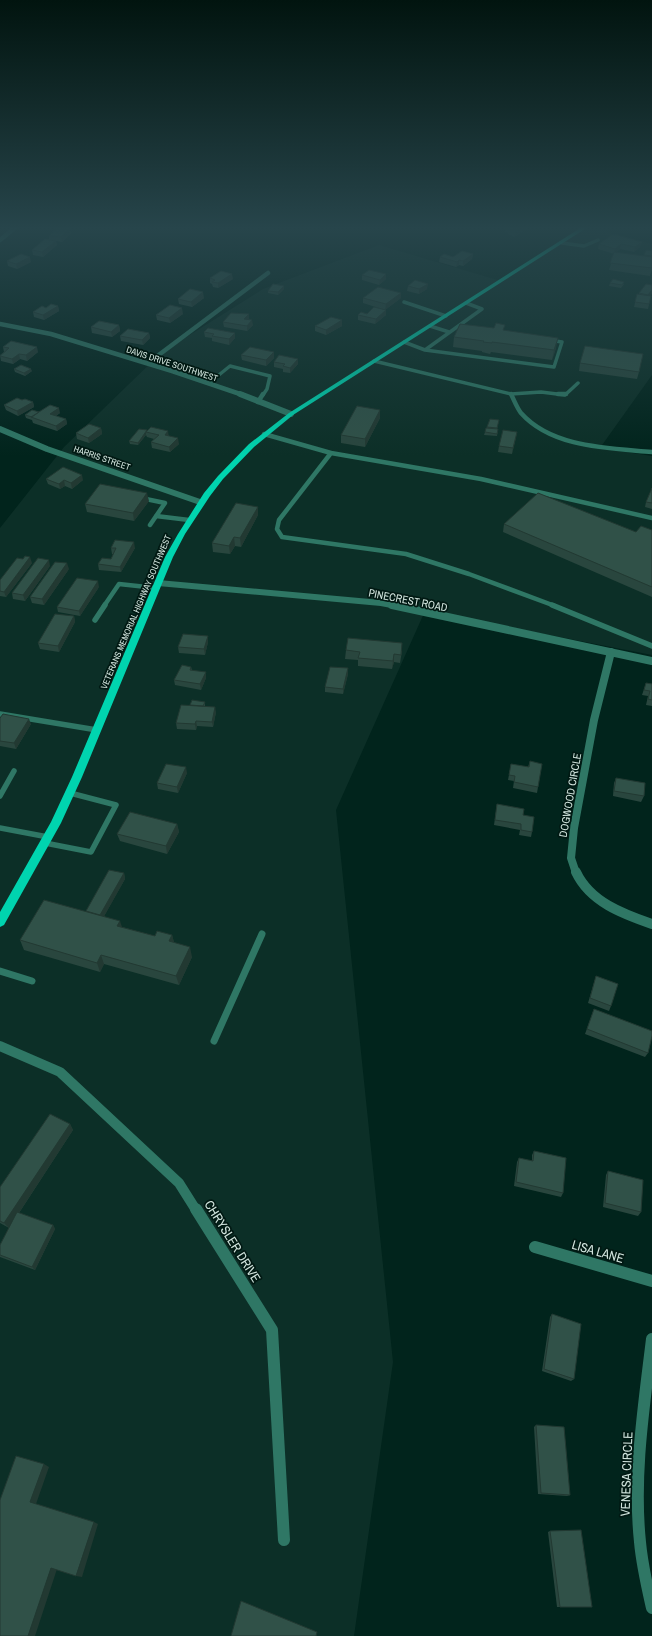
<svg xmlns="http://www.w3.org/2000/svg" width="652" height="1636" font-family="'Archivo Narrow',sans-serif">
  <style>
    .built { fill: #0c2f27 }
    .lines { fill: none; stroke-linecap: round; stroke-linejoin: round }
    .lane-far3 { stroke: #2f7765; stroke-width: 3.5 }
    .lane-far2 { stroke: #2f7765; stroke-width: 4.5 }
    .lane-far1 { stroke: #2f7765; stroke-width: 5.5 }
    .lane { stroke: #2f7765; stroke-width: 7 }
    .street-far4 { stroke: #2f7765; stroke-width: 4.5 }
    .street-far3 { stroke: #2f7765; stroke-width: 6 }
    .street-far2 { stroke: #2f7765; stroke-width: 8 }
    .street-far1 { stroke: #2f7765; stroke-width: 10 }
    .street { stroke: #2f7765; stroke-width: 12 }
    .primary { fill: #00d4af; fill-rule: evenodd }
    .wall { fill: #29463e }
    .shaded-wall { fill: #223932 }
    .building { fill: #305148; stroke: #223932 }
    .labels { text-anchor: middle; stroke-width: 3.5; stroke-linejoin: round; paint-order: stroke }
    .far-street-label { font-size: 9px; fill: #d2e5de; stroke: #011913 }
    .street-label { font-size: 11px; fill: #d2e5de; stroke: #011913 }
    .near-street-label { font-size: 13px; fill: #d2e5de; stroke: #011913 }
  </style>
  <rect width="100%" height="100%" fill="#01241c"/>
  <path class="built" d="M581,227H612L606,232L652,244V375L600,448L652,456V655L425,611L336,810L393,1362L354,1636H0V528L64,447L161,353L263,289L379,245L501,281Z"/>
  <g class="lines">
    <path class="lane-far3" d="M562,243L584,246L598,240
      M404,302L446,316
      M430,326L449,332
      M404,342L425,350L554,367L562,342L549,340
      M425,350L482,309L466,303
      M374,361L511,394L541,392L565,395L578,383
      M209,383L230,366L270,376L267,389L263,395"/>
    <path class="lane-far2" d="M511,394C514,400 517,408 521,413C552,448 609,448 652,452
      M558,394H566
      M258,402L263,394
      M264,434L331,453L279,520L277,529L282,537L406,554L469,574L555,606
      M331,453L481,479L652,518
      M141,498L165,503L150,525
      M156,516L189,520
      M104,606L119,584L156,588"/>
    <path class="lane-far1" d="M552,605L652,646
      M95,620L105,605
      M0,714L97,730
      M0,796L14,771
      M0,828L48,837
      M45,843L91,852L116,805L70,793"/>
    <path class="lane" d="M0,971L32,981
      M214,1041L262,934"/>
    <path class="street-far4" d="M0,240L16,227
      M0,324L51,334L172,371L243,395
      M148,363L268,273"/>
    <path class="street-far3" d="M240,394L291,414
      M0,429L47,449L200,502
      M158,583L381,603L397,606"/>
    <path class="street-far2" d="M392,605L652,661
      M576,873L571,858L574,828L594,720L611,652"/>
    <path class="street-far1" d="M576,872C590,902 623,914 652,924
      M0,1046L60,1072L179,1183L196,1210"/>
    <path class="street" d="M196,1209L272,1330L284,1540
      M535,1247L652,1281
      M652,1339C644,1406 633,1475 640,1542C642,1565 647,1586 652,1608"/>
    <path class="primary" d="M582,227H588L293,415L254,447L223,479L210,496L185,534L173,557L82,777L61,823L4,925L0,927V912L51,822L72,777L165,557L178,534L204,493L218,476L249,444L289,413Z"/>
  </g>
  <path class="wall" d="M506,227H530L514,237L505,232Z
    M70,228L71,233L62,242L56,241L57,245L43,257L33,255L32,250L49,240V236Z
    M613,234L640,247L634,252L620,249L615,253L644,256L646,250L652,251V269L650,276L609,270L614,254L598,249L599,244Z
    M473,254L472,259L463,266L459,265L456,267L439,262L440,257H453Z
    M7,261L31,262L17,269L8,266Z
    M386,274V279L379,285L362,280V275Z
    M210,278L233,279L218,288L213,287L212,284L210,283Z
    M610,283L624,284L621,288L609,286Z
    M408,286L427,289L419,294L407,291Z
    M284,289L278,295L268,293V291Z
    M401,293V298L385,310L363,303V298Z
    M639,293H652L650,296H651L648,309L634,307L637,294L639,295Z
    M204,298L192,307L179,304L178,299Z
    M58,306L59,311L44,320L34,317L33,312L46,308Z
    M386,310V315L375,324L358,320V315Z
    M183,314L170,323L157,320L156,315Z
    M249,319L253,325L247,331L224,327L223,322Z
    M342,320V326L326,335L315,331V326Z
    M119,325L120,331L112,337L92,333L91,327Z
    M504,330L556,348L552,360L491,352L490,354L482,352V351L453,347L454,337Z
    M204,332L235,333V338L229,345L212,341V338L205,337Z
    M149,333L150,338L143,345L121,341L120,336Z
    M3,347L38,352L27,361L20,359L13,364L1,361L0,355L4,352Z
    M274,352V358L266,366L242,360L241,355Z
    M298,359V364L290,373L283,372V369L274,367V362Z
    M580,363L639,372L637,379L579,371Z
    M14,369L32,371L25,376L15,372Z
    M22,400L33,402L34,407L18,416L6,410L4,405Z
    M380,410V418L365,447L341,443V435Z
    M39,412L60,413L56,416L66,419L67,424L57,431L33,423L32,420L26,418L25,415Z
    M499,420L497,429H498L497,436L484,435L485,432L487,427Z
    M101,428L102,434L89,443L77,439L76,433Z
    M139,429L169,436L179,444L170,452L152,448L151,442L154,439L147,437L146,435L138,445L130,444L129,441Z
    M517,432L512,454L498,452L499,446Z
    M46,479L83,480L72,489L65,486L60,489L48,484Z
    M652,488V509L645,507L646,502Z
    M149,501L134,521L87,512L85,504Z
    M258,507V515L241,547L235,546L230,554L213,552L212,543Z
    M504,524L636,532L652,530V597L503,532Z
    M111,548H135L121,572L99,570L98,564L111,559L113,554H112Z
    M32,563L6,597L0,596V580Z
    M50,566L25,601L13,599L12,593Z
    M69,569L44,605L32,603L30,597Z
    M99,587L80,616L58,612L57,607Z
    M74,616L75,622L59,652L40,649L38,643Z
    M208,642L205,655L179,653L178,647Z
    M346,650L402,651L400,663L394,662L392,669L358,666V660L345,659Z
    M191,667L192,670L206,678L201,690L175,685L174,680Z
    M348,668V674L343,694L325,692V687Z
    M646,683L652,684V706L646,705L648,696L642,695Z
    M205,702V706L216,712L213,727L197,726L196,730L177,729L176,723L190,705Z
    M0,718L31,724L16,749L0,746Z
    M530,761L538,787L537,793L513,788L514,781L508,780L511,764L528,767Z
    M187,773L178,793L158,789L157,783Z
    M616,778L644,796L641,802L613,796L614,783Z
    M497,804L523,815L532,832L531,837L519,835L520,830L494,825Z
    M177,824L179,832L167,854L120,841L117,834Z
    M124,873L125,879L104,916L122,927L155,936L172,935L174,943L192,957L179,985L104,964L100,972L24,950L20,940L86,911Z
    M596,976L611,1006L609,1011L588,1003Z
    M594,1009L648,1053L645,1057L585,1034Z
    M70,1124L73,1130L19,1213L53,1225L55,1229L35,1270L0,1257V1245L9,1228L0,1223V1187Z
    M534,1151L563,1193L561,1197L514,1186L517,1162L519,1158L532,1161V1155Z
    M608,1171L641,1212L638,1216L603,1207L606,1175Z
    M552,1314L574,1379L571,1381L542,1371L550,1317Z
    M536,1425L570,1495L567,1496L538,1494L534,1427Z
    M550,1531L592,1607H557L548,1532Z"/>
  <path class="shaded-wall" d="M522,227H530L514,237L515,232Z
    M70,228L71,233L62,242L61,237Z
    M56,241L57,245L43,257L42,252Z
    M642,242L640,247L634,252L635,247Z
    M621,244L620,249L614,254L615,249Z
    M473,254L472,259L463,266V261Z
    M30,257L31,262L17,269L16,264Z
    M459,260V265L456,267L457,262Z
    M232,274L233,279L218,288V283Z
    M386,274V279L379,285L380,280Z
    M428,284L427,289L419,294V289Z
    M284,286V289L278,295V292Z
    M652,290V293L647,300L648,295Z
    M203,292L204,298L192,307L191,302Z
    M401,293V298L385,310L386,304Z
    M58,306L59,311L44,320L43,315Z
    M182,308L183,314L170,323L169,318Z
    M386,310V315L375,324L376,319Z
    M249,314V319L245,324L244,319Z
    M252,320L253,325L247,331V326Z
    M342,320V326L326,335V330Z
    M119,325L120,331L112,337L111,332Z
    M149,333L150,338L143,345L142,340Z
    M235,333V338L229,345V339Z
    M558,338L556,348L552,360L554,350Z
    M37,347L38,352L27,361L26,355Z
    M274,352V358L266,366V360Z
    M19,354L20,359L13,364L12,359Z
    M298,359V364L290,373V368Z
    M31,369L32,371L25,376L24,373Z
    M33,402L34,407L18,416L17,411Z
    M59,408L60,413L51,419L50,414Z
    M380,410V418L365,447V439Z
    M66,419L67,424L57,431L56,426Z
    M101,428L102,434L89,443L88,438Z
    M168,431L169,437L165,435Z
    M146,432V435L138,445V443Z
    M517,432L516,438L512,454L513,448Z
    M178,438L179,444L170,452L169,447Z
    M82,475L83,480L72,489L71,483Z
    M64,480L65,486L60,489L59,484Z
    M147,493L149,501L134,521L133,513Z
    M258,507V515L241,547L240,538Z
    M234,537L235,546L230,554L229,546Z
    M134,542L135,548L121,572L120,567Z
    M30,557L32,563L6,597L4,592Z
    M49,560L50,566L25,601L23,595Z
    M67,563L69,569L44,605L42,599Z
    M98,581L99,587L80,616L79,611Z
    M74,616L75,622L59,652L58,646Z
    M208,636V642L205,655L204,649Z
    M394,654V662L392,669L393,661Z
    M348,668V674L343,694V689Z
    M206,672V678L201,690L200,684Z
    M215,707L216,712L213,727L212,722Z
    M29,719L31,724L16,749L14,743Z
    M196,721L197,726L196,730L195,724Z
    M186,767L187,773L178,793L177,787Z
    M177,824L179,832L167,854L166,846Z
    M124,873L125,879L101,922L99,917Z
    M120,921L123,930L117,926Z
    M172,935L175,945L169,941Z
    M190,947L192,957L179,985L176,976Z
    M101,955L104,964L100,972L97,963Z
    M70,1124L73,1130L9,1228L4,1223Z
    M53,1225L55,1229L35,1270L32,1267Z
    M44,1464L49,1467L36,1504L30,1502Z
    M94,1522L98,1524L82,1577L76,1576Z
    M51,1568L57,1569L35,1636H28Z"/>
  <path class="building" d="M57,227H68L70,228L61,237L49,236Z
    M506,227H522L515,232Z
    M613,234L642,242L635,247L621,244L615,249L599,244Z
    M45,239L56,241L42,252L32,250Z
    M646,250L652,251V256L644,255Z
    M462,251L473,254L463,261L459,260L457,262L440,257L444,254L453,257Z
    M614,252L652,257V268L610,263Z
    M21,254L30,257L16,264L7,261Z
    M369,270L386,274L380,280L362,275Z
    M221,271L232,274L218,283L212,282L215,280L210,278Z
    M613,279L624,282L622,285L610,283Z
    M415,280L428,284L419,289L408,286Z
    M273,284L284,286L278,292L268,291Z
    M646,284L652,285V290L648,295L639,293Z
    M378,287L401,293L386,304L363,298Z
    M190,289L203,292L191,302L178,299Z
    M637,294L651,296L649,304L635,302Z
    M51,304L58,306L43,315L33,312L42,306L46,308Z
    M170,305L182,308L169,318L156,315Z
    M374,307L386,310L376,319L358,315L361,312L367,314Z
    M231,313L249,314L244,319L252,320L247,326L223,322Z
    M331,317L342,320L326,330L315,326Z
    M99,321L119,325L111,332L91,327Z
    M496,323L505,325L503,330L558,338L554,350L492,342V343L483,342L484,341L454,337L460,324L494,328Z
    M208,328L235,333L229,339L212,336L214,334L204,332Z
    M128,329L149,333L142,340L120,336Z
    M11,341L37,347L26,355L19,354L12,359L0,356L9,348L3,347Z
    M585,346L643,354L639,372L580,363Z
    M250,347L274,352L266,360L241,355Z
    M279,355L298,359L290,368L283,366L285,364L274,362Z
    M21,365L31,369L24,373L14,369Z
    M17,398L22,400L25,399L33,402L17,411L4,405Z
    M50,405L59,408L50,414L66,419L56,426L31,417Z
    M357,406L380,410L365,439L341,435Z
    M32,410L39,412L32,417L25,415Z
    M490,419L499,420L497,428L487,427Z
    M89,424L101,428L88,438L76,433Z
    M151,427L168,431L165,435L178,438L169,447L151,442L159,435L146,432Z
    M486,428L498,429L497,434L485,432Z
    M139,429L147,430L138,443L129,441Z
    M503,430L517,432L513,448L499,446Z
    M63,467L82,475L71,483L64,480L59,484L46,479Z
    M100,484L147,493L133,513L85,504Z
    M652,488V503L646,502Z
    M538,493L636,532L641,526L652,530V587L504,524Z
    M236,503L258,507L240,538L234,537L229,546L212,543Z
    M115,540L134,542L120,567L98,564L102,558L111,559L116,548H111Z
    M25,556L30,557L4,592L0,591V580L17,558L23,559Z
    M38,558L49,560L23,595L12,593Z
    M55,562L67,563L42,599L30,597Z
    M77,578L98,581L79,611L57,607Z
    M55,614L74,616L58,646L38,643Z
    M183,634L208,636L204,649L178,647Z
    M348,638L402,643L401,655L394,654L393,661L358,658L360,652L346,650Z
    M182,665L191,667L190,670L206,672L200,684L174,680Z
    M330,667L348,668L343,689L325,687Z
    M646,683L652,684V700L648,699L650,691L644,690Z
    M192,700L205,702L203,706L190,705Z
    M181,705L215,707L212,722L196,721L195,724L176,723Z
    M3,714L29,719L14,743L0,741V718Z
    M530,761L542,764L538,787L514,782L515,776L509,775L511,764L529,767Z
    M166,764L186,767L177,787L157,783Z
    M616,778L645,783L644,796L614,791Z
    M497,804L524,809L523,815L534,817L532,832L521,830V824L495,820Z
    M130,812L177,824L166,846L117,834Z
    M109,870L124,873L100,915L86,911Z
    M44,900L120,921L117,926L155,936L157,931L172,935L169,941L190,947L176,976L101,955L97,963L20,940Z
    M596,976L618,984L611,1006L590,998Z
    M594,1009L652,1031V1036L648,1053L587,1029Z
    M50,1114L70,1124L4,1223L0,1221V1187Z
    M534,1151L566,1158L563,1193L516,1182L519,1158L533,1161Z
    M608,1171L643,1180L641,1212L605,1203Z
    M17,1212L53,1225L32,1267L0,1255V1245Z
    M552,1314L581,1324L574,1379L544,1369Z
    M536,1425L564,1427L570,1495L541,1493Z
    M16,1456L44,1464L30,1502L94,1522L76,1576L51,1568L28,1636H0V1500Z
    M581,1530L592,1607H560L550,1531Z
    M241,1601L317,1632L316,1636H231Z"/>
  <linearGradient id="sky" x2="0" y2="1"><stop stop-color="#01140f"/><stop offset="0.5" stop-color="#27454b"/><stop offset="1" stop-color="#27454b" stop-opacity="0"/></linearGradient>
  <rect width="652" height="456" fill="url(#sky)"/>
  <g class="labels">
    <g class="far-street-label">
      <text transform="translate(172 364) rotate(18)" y="3">DAVIS DRIVE SOUTHWEST</text>
      <text transform="translate(102 458) rotate(19)" y="3">HARRIS STREET</text>
      <text transform="translate(136 612) rotate(-67)" y="3">VETERANS MEMORIAL HIGHWAY SOUTHWEST</text>
    </g>
    <g class="street-label">
      <text transform="translate(408 600) rotate(11)" y="4">PINECREST ROAD</text>
      <text transform="translate(570 795) rotate(-80)" y="4">DOGWOOD CIRCLE</text>
    </g>
    <g class="near-street-label">
      <text transform="translate(233 1241) rotate(58)" y="5">CHRYSLER DRIVE</text>
      <text transform="translate(598 1251) rotate(16)" y="5">LISA LANE</text>
      <text transform="translate(626 1474) rotate(-88)" y="5">VENESA CIRCLE</text>
    </g>
  </g>
</svg>
